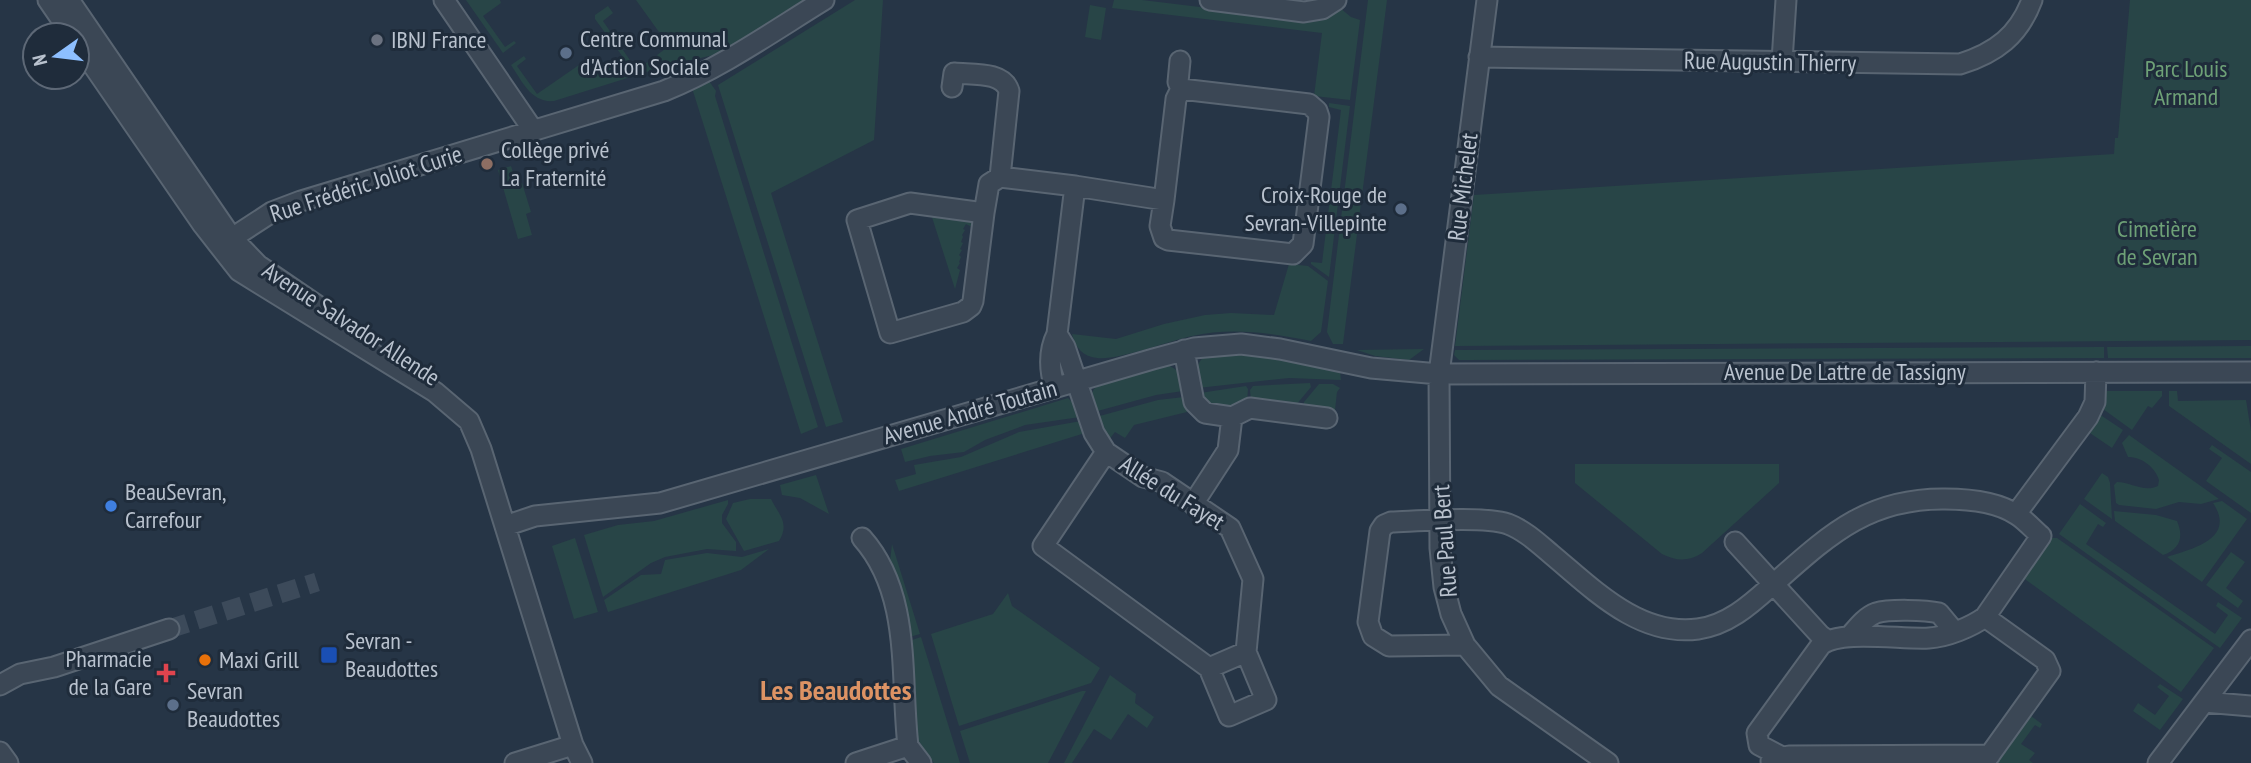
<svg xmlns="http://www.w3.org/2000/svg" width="2251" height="763" font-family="'PT Sans Narrow',sans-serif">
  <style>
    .green { fill: #284547 }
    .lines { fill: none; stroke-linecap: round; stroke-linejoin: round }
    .minor-tunnel { stroke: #3c4a5a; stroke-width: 19; stroke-dasharray: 19 10; stroke-linecap: butt }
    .minor-casing { stroke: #596572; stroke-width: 23 }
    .minor { stroke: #3b4755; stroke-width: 19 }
    .worship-dot { fill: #6b7280; stroke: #1f2c3b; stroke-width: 2.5 }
    .service-dot { fill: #5c6f8a; stroke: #1f2c3b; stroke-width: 2.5 }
    .education-dot { fill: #8d6e63; stroke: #1f2c3b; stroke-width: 2.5 }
    .shop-dot { fill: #3f7fe0; stroke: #1f2c3b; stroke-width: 2.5 }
    .transit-dot { fill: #1a4fb4; stroke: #1f2c3b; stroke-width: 2.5 }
    .food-dot { fill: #e8710a; stroke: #1f2c3b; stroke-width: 2.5 }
    .health-dot { fill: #e0444e; stroke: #1f2c3b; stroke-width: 2.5 }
    .labels { text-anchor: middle; stroke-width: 6; stroke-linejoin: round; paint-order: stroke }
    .poi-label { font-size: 24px; fill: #b9c2ce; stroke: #1f2c3b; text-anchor: start }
    .street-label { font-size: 24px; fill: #b9c2ce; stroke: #1f2c3b }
    .park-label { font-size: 24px; fill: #6ea177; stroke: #1f2c3b }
    .quarter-label { font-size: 28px; font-weight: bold; fill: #dd9364; stroke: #1f2c3b }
  </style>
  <rect width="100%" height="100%" fill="#263546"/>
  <path class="green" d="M466,0H500L501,3L483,16L505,47L514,41L516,43L503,53Z
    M636,0H812L727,52L665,66L657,55L669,46Z
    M855,0H883L874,140L771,193L843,422L826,427L718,85Z
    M1114,0H1142L1306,20L1340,8L1351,17L1360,20L1350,100L1314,96L1322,33L1112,8Z
    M1368,0H1387L1343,344H1333L1327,332Z
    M2130,0H2251V340L1455,346L1474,195L2114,154L2115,138H2118Z
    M1090,5L1106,8L1101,40L1085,37Z
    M608,6L613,13L603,21L636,69L648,62L653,70L554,101C531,103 522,81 511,65L524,56L526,59L517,66L537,94L592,56L602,71L623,57L595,19V15Z
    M704,81H709L716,91L715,96L818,427L801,434L692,88Z
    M1329,103L1350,106L1329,277L1311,264V262L1322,263L1341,110L1329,107Z
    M511,166L517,184L522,183L531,212L526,214L532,235L518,239L498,170Z
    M930,211L974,221L978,230L966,224L963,229L965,230L962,235L963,237L961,242L963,243L960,249L962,250L959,255L961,257L959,262L960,263L957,268L960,270L955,289Z
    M1289,264L1308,266L1328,281L1321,332L1311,341C1272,333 1231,327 1192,336C1169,341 1116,361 1097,358C1082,356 1076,348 1072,334L1116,339L1164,324L1205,315L1231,313L1274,315Z
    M2251,346V358H2108L2107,347Z
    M2104,347V358L1465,360H1459L1454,355L1455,350Z
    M1424,349L1409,360L1375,356L1357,350Z
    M1236,353L1275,357L1340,371L1341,380L1289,378L1198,388C1194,352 1204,355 1236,353Z
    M1159,366H1170L1178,371L1183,391L1156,395L1094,412L1091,395L1094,389L1102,383Z
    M1310,383L1311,387L1296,405L1251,401L1250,390L1253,386Z
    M1319,384H1333L1340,388L1337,392L1335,410L1304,405V402Z
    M1246,386L1248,389L1247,402C1226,405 1213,413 1200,393Z
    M2106,391H2162V396L2152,408L2148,406L2132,430L2103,409Z
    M2169,391H2177L2178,401L2246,400L2251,431V464L2169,406Z
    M1184,397L1187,412L1134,425L1125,438L1115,432L1108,441L1096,417L1158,400Z
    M1068,398L1076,406L1080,417L1025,425L985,440L964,452L930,456L905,462L901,449Z
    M2099,414L2123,430L2112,448L2087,431Z
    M1081,421L1085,433L899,491L895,480L916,474L914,465L961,457L1019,432Z
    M2129,435L2219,499L2201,504L2179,502L2156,509L2119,505L2116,503L2114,485L2117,482C2131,482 2144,493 2158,486L2159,480C2155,467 2142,457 2128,457L2122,443Z
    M2212,445L2251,472V513L2206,481L2222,458L2209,449Z
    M1575,464H1779V483L1702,553C1688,562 1676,561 1662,554L1575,483Z
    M2102,473L2108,477L2110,483L2112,519L2084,499Z
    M816,475L829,514L800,498L782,495L780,485Z
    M750,499H771C779,515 790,523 779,541L744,551L726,519L733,503Z
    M728,500V504L722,515V523L736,542V551L707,549L665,557L651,563L603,597L584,535L618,525L654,521Z
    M2222,501L2247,519L2202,582L2167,557C2191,549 2237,539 2213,503Z
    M2080,504L2106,523L2103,527L2098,524L2086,544L2215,634L2228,615L2216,606L2218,602L2242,618L2220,648L2059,534Z
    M2114,511L2156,515L2177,521C2184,537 2180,549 2163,555L2115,521Z
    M575,538L598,612L574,619L552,546Z
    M2052,538H2057L2214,648L2181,692L2022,577Z
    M892,544L920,634L906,638L889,570Z
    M769,549L741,570L608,612L604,600L641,575L661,574L665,560L707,553L742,557Z
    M2231,552L2245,562L2226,588L2243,601L2238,608L2206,585Z
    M1008,593L1012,606L1100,668L1091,683L959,726L931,634L993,614Z
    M921,637L960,763H934L917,739L906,642Z
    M1110,675L1136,694L1135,703L1154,717L1147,728L1128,714L1111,740L1094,729L1072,763H1064Z
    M2160,684L2183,699L2160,730L2133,711L2138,703L2155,715L2169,696L2157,687Z
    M1082,691H1086L1048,763H970L960,731Z
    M2031,716L2042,724L2040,728L2035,725L2021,744L2035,753L2029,760L2033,763H1996Z"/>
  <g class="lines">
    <path class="minor-tunnel" d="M169,629L317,582"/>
    <defs>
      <path id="minor" d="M48,0L72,35
        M69,0L232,238L258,265L321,308
        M444,0L533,130
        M1210,0L1304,12L1322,9L1336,0
        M1487,0L1439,374L1440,548L1444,587L1451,614L1465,645L1499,686L1608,763
        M77,42L203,225L239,271L435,392L469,421L481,449L573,745L582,763
        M1479,57L1960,64C1996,53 2019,35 2032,0
        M1180,61L1178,82L1181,89
        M1782,61L1786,0
        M952,87L954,73C972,75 1003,71 1009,91L1000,177L989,184L984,213
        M1000,177L1075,186L1057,334L1065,347L1094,433L1106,452L1143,477L1162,482L1230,528L1253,579L1246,652L1209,668L1043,546L1106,452
        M1075,186L1164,200L1160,226L1164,238L1168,240L1293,254L1303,244L1319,117L1317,111L1309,104L1181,89L1176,99L1164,200
        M910,203L984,213L973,301L971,306L963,312L890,333L857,220Z
        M223,244L272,212L301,201L664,91C721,68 772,32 824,0
        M1184,350L1194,402L1205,413L1232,417L1250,408L1327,418
        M1055,388C1049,369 1048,352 1057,334
        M1193,504L1228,450L1232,417
        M2016,514L2088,417L2095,402L2096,372
        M505,526L535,516L660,503L1153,359L1194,348L1241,344L1280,349L1371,368L1439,374L2251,372
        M862,538C912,594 900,677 908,746L921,763
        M1735,542L1820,635L1827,640
        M1850,636C1857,628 1865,617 1876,613C1889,609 1926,610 1939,613L1954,631
        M1465,645L1389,646L1373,636L1368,622L1380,531L1384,525L1391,522C1420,521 1483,516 1508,524C1524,530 1538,543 1551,554C1593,589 1639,637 1698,629C1727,625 1749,606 1770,587C1826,538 1865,498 1945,499C1967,499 1998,502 2017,515C2025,520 2033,529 2041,536L1985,617C1971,627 1947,637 1929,638C1903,640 1840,629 1821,645L1757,733L1759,745L1782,757
        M1209,668L1229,716L1266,700L1246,652
        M0,685L20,674L54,667L169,629
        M2204,702L2251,706
        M0,752L8,763
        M1771,761L1789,756L1990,755
        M515,763L573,745
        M856,763L908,746
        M1984,763L2050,671L2045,660L1985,617
        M2158,763L2251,640"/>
    </defs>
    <use href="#minor" class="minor-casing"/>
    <use href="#minor" class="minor"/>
  </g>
  <circle class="worship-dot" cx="377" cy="40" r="7"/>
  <g class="service-dot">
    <circle cx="566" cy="53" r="7"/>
    <circle cx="1401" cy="209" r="7"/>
    <circle cx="173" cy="705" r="7"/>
  </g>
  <circle class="education-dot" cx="487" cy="164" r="7"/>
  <circle class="shop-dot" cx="111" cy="506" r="7"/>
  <rect class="transit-dot" x="320" y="646" width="18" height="18" rx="3.5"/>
  <circle class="food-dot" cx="205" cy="660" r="7"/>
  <path class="health-dot" d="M162.5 662.5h7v7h7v7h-7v7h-7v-7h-7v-7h7z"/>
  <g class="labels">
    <g class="poi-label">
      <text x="580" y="47">Centre Communal<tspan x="580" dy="28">d'Action Sociale</tspan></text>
      <text x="391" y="48">IBNJ France</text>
      <text x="501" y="158">Collège privé<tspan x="501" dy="28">La Fraternité</tspan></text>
      <text x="1387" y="203" text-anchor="end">Croix-Rouge de<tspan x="1387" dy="28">Sevran-Villepinte</tspan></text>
      <text x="125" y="500">BeauSevran,<tspan x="125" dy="28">Carrefour</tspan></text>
      <text x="345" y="649">Sevran -<tspan x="345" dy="28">Beaudottes</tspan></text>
      <text x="152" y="667" text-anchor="end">Pharmacie<tspan x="152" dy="28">de la Gare</tspan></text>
      <text x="219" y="668">Maxi Grill</text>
      <text x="187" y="699">Sevran<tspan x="187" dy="28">Beaudottes</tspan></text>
    </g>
    <g class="street-label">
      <text transform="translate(1770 62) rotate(1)" y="8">Rue Augustin Thierry</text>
      <text transform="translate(366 184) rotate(-18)" y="8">Rue Frédéric Joliot Curie</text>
      <text transform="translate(1463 187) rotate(-83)" y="8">Rue Michelet</text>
      <text transform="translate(351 324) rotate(33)" y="8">Avenue Salvador Allende</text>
      <text x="1845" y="380">Avenue De Lattre de Tassigny</text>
      <text transform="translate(970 412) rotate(-16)" y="8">Avenue André Toutain</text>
      <text transform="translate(1172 493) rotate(32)" y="8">Allée du Fayet</text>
      <text transform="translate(1445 541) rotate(-94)" y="8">Rue Paul Bert</text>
    </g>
    <g class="park-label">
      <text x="2186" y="77">Parc Louis<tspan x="2186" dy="28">Armand</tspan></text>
      <text x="2157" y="237">Cimetière<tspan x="2157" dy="28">de Sevran</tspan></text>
    </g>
    <g class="quarter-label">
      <text x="836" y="700">Les Beaudottes</text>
    </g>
  </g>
  <g transform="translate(56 56) rotate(256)"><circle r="33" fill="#1f2c3b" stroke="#5d6876" stroke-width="2"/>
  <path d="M0-5L12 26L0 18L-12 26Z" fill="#8dbfff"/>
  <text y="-10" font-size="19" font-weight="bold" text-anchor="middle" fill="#b9c2ce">N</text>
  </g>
</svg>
